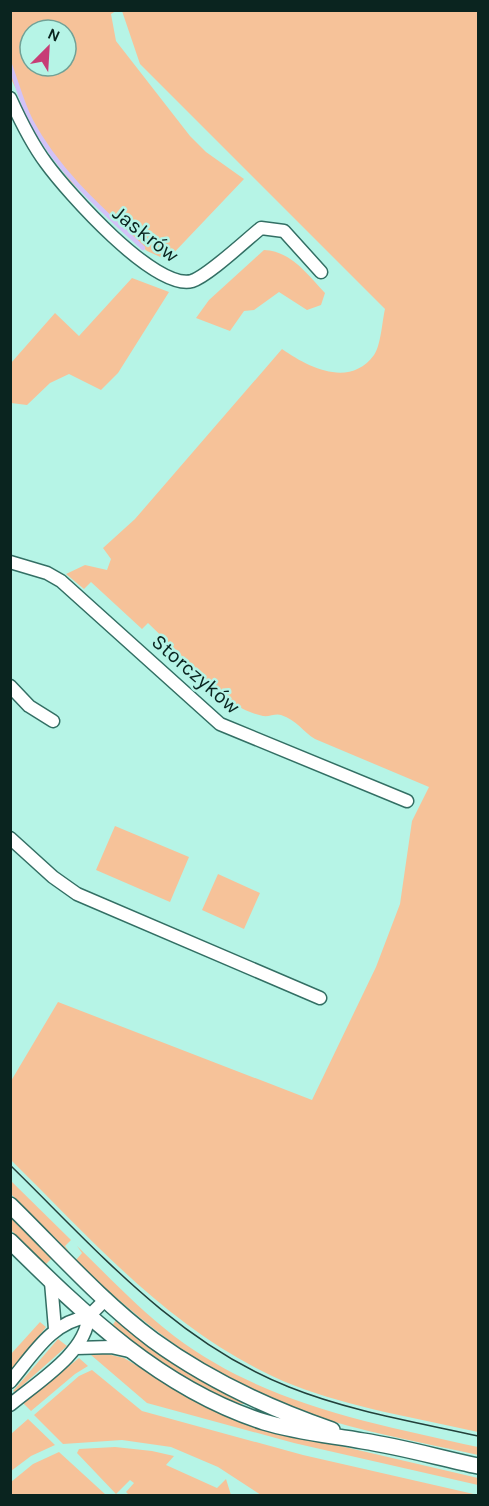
<svg xmlns="http://www.w3.org/2000/svg" width="489" height="1506" font-family="Karla,sans-serif">
  <style>
    .green { fill: #f6c299; fill-rule: evenodd }
    .lines { fill: none; stroke-linecap: round; stroke-linejoin: round }
    .stream { stroke: #d3c2f7; stroke-width: 4.5 }
    .minor-casing { stroke: #336f64; stroke-width: 15 }
    .tertiary-casing { stroke: #336f64; stroke-width: 18 }
    .minor { stroke: #fff; stroke-width: 12 }
    .tertiary { stroke: #fff; stroke-width: 15 }
    .tram { stroke: #22403a; stroke-width: 1.5 }
    .labels { text-anchor: middle; stroke-width: 5; stroke-linejoin: round; paint-order: stroke }
    .street-label { font-size: 21px; fill: #0a241f; stroke: #b6f4e6 }
  </style>
  <rect width="100%" height="100%" fill="#b6f4e6"/>
  <path class="green" d="M11,10L116,11L111,14L116,41L190,136L206,152L244,179L167,260L147,251L97,206L71,182L50,154L11,79ZM30,30H66V66H30Z
    M122,11H478V1432C417,1418 352,1408 293,1385C177,1338 98,1246 11,1160V1081L58,1002L312,1100L376,967L400,904L412,821L429,787L315,739C303,732 297,720 281,715C276,713 269,717 263,716C231,709 209,684 185,663L181,655L148,623L142,629L91,582L84,589L66,574L85,565L107,570L111,559L103,548L135,519L282,349C309,368 350,388 374,355C381,345 382,322 385,309L140,64Z
    M264,250C291,251 307,274 325,293L321,305L307,310L279,292L254,310L244,311L230,331L196,318L209,300Z
    M132,278L169,292L118,373L101,390L69,374L50,383L27,405L11,403V363L55,313L79,336Z
    M115,826L189,857L170,902L96,870Z
    M218,874L260,893L244,929L202,910Z
    M10,1180L71,1240L65,1246L70,1253L11,1194Z
    M10,1216L59,1264L51,1259L45,1265L11,1230Z
    M77,1246C109,1277 139,1309 174,1336C264,1404 371,1423 478,1447V1455C421,1442 361,1432 306,1413C215,1381 143,1326 76,1260L82,1253Z
    M116,1320L244,1401V1404C213,1402 138,1347 112,1326Z
    M40,1322L46,1327L43,1331L11,1370V1354Z
    M58,1339L67,1346L15,1392L13,1391Z
    M103,1353L124,1358L195,1400L272,1430L478,1478V1485L294,1443L147,1403L91,1355Z
    M79,1358L88,1366L75,1374L31,1411L23,1403Z
    M92,1370L142,1411L303,1455L478,1495H261L218,1467L171,1447L122,1440L63,1444L34,1415L79,1376Z
    M28,1419L55,1445L31,1456L11,1471V1434Z
    M115,1447L152,1451L174,1456L166,1465L217,1488L226,1479L231,1495H129L126,1492L134,1483L130,1480L116,1494L77,1453L79,1449Z
    M59,1452L106,1495H11V1482L33,1464Z"/>
  <g class="lines">
    <path class="stream" d="M10,65C17,84 22,104 31,121C58,172 102,210 143,248"/>
    <defs>
      <path id="minor" d="M10,98C20,120 31,143 46,163C67,192 155,291 192,281C208,276 246,240 261,228L284,231L321,272
        M10,562L47,573L61,581L220,724L407,801
        M10,686L29,706L53,721
        M10,838L53,877L77,894L320,998
        M51,1282L55,1329
        M76,1348L111,1347L129,1351
        M10,1382C32,1356 52,1321 88,1317L106,1299
        M10,1405C36,1383 87,1352 88,1317"/>
      <path id="tertiary" d="M10,1205C57,1251 101,1301 153,1340C208,1380 268,1408 332,1430
        M10,1241C85,1315 161,1389 264,1422C297,1432 329,1435 363,1441C402,1447 440,1458 478,1466"/>
    </defs>
    <use href="#minor" class="minor-casing"/>
    <use href="#tertiary" class="tertiary-casing"/>
    <use href="#minor" class="minor"/>
    <use href="#tertiary" class="tertiary"/>
    <path class="tram" d="M10,1165C96,1249 175,1342 289,1387C349,1411 415,1422 478,1436"/>
  </g>
  <g class="labels">
    <g class="street-label">
      <text transform="translate(146 234) rotate(38)" y="7">Jaskrów</text>
      <text transform="translate(196 674) rotate(41)" y="7">Storczyków</text>
    </g>
  </g>
  <rect width="489" height="1506" fill="none" stroke="#0a241f" stroke-width="24"/>
  <g transform="translate(48 48) rotate(24)"><circle r="28" fill="#b6f4e6" stroke="#71a196" stroke-width="1.5"/>
  <path d="M0-4.5L10 22L0 15L-10 22Z" fill="#c73d76"/>
  <text y="-9" font-size="16" font-weight="bold" text-anchor="middle" fill="#0a241f">N</text>
  </g>
</svg>
